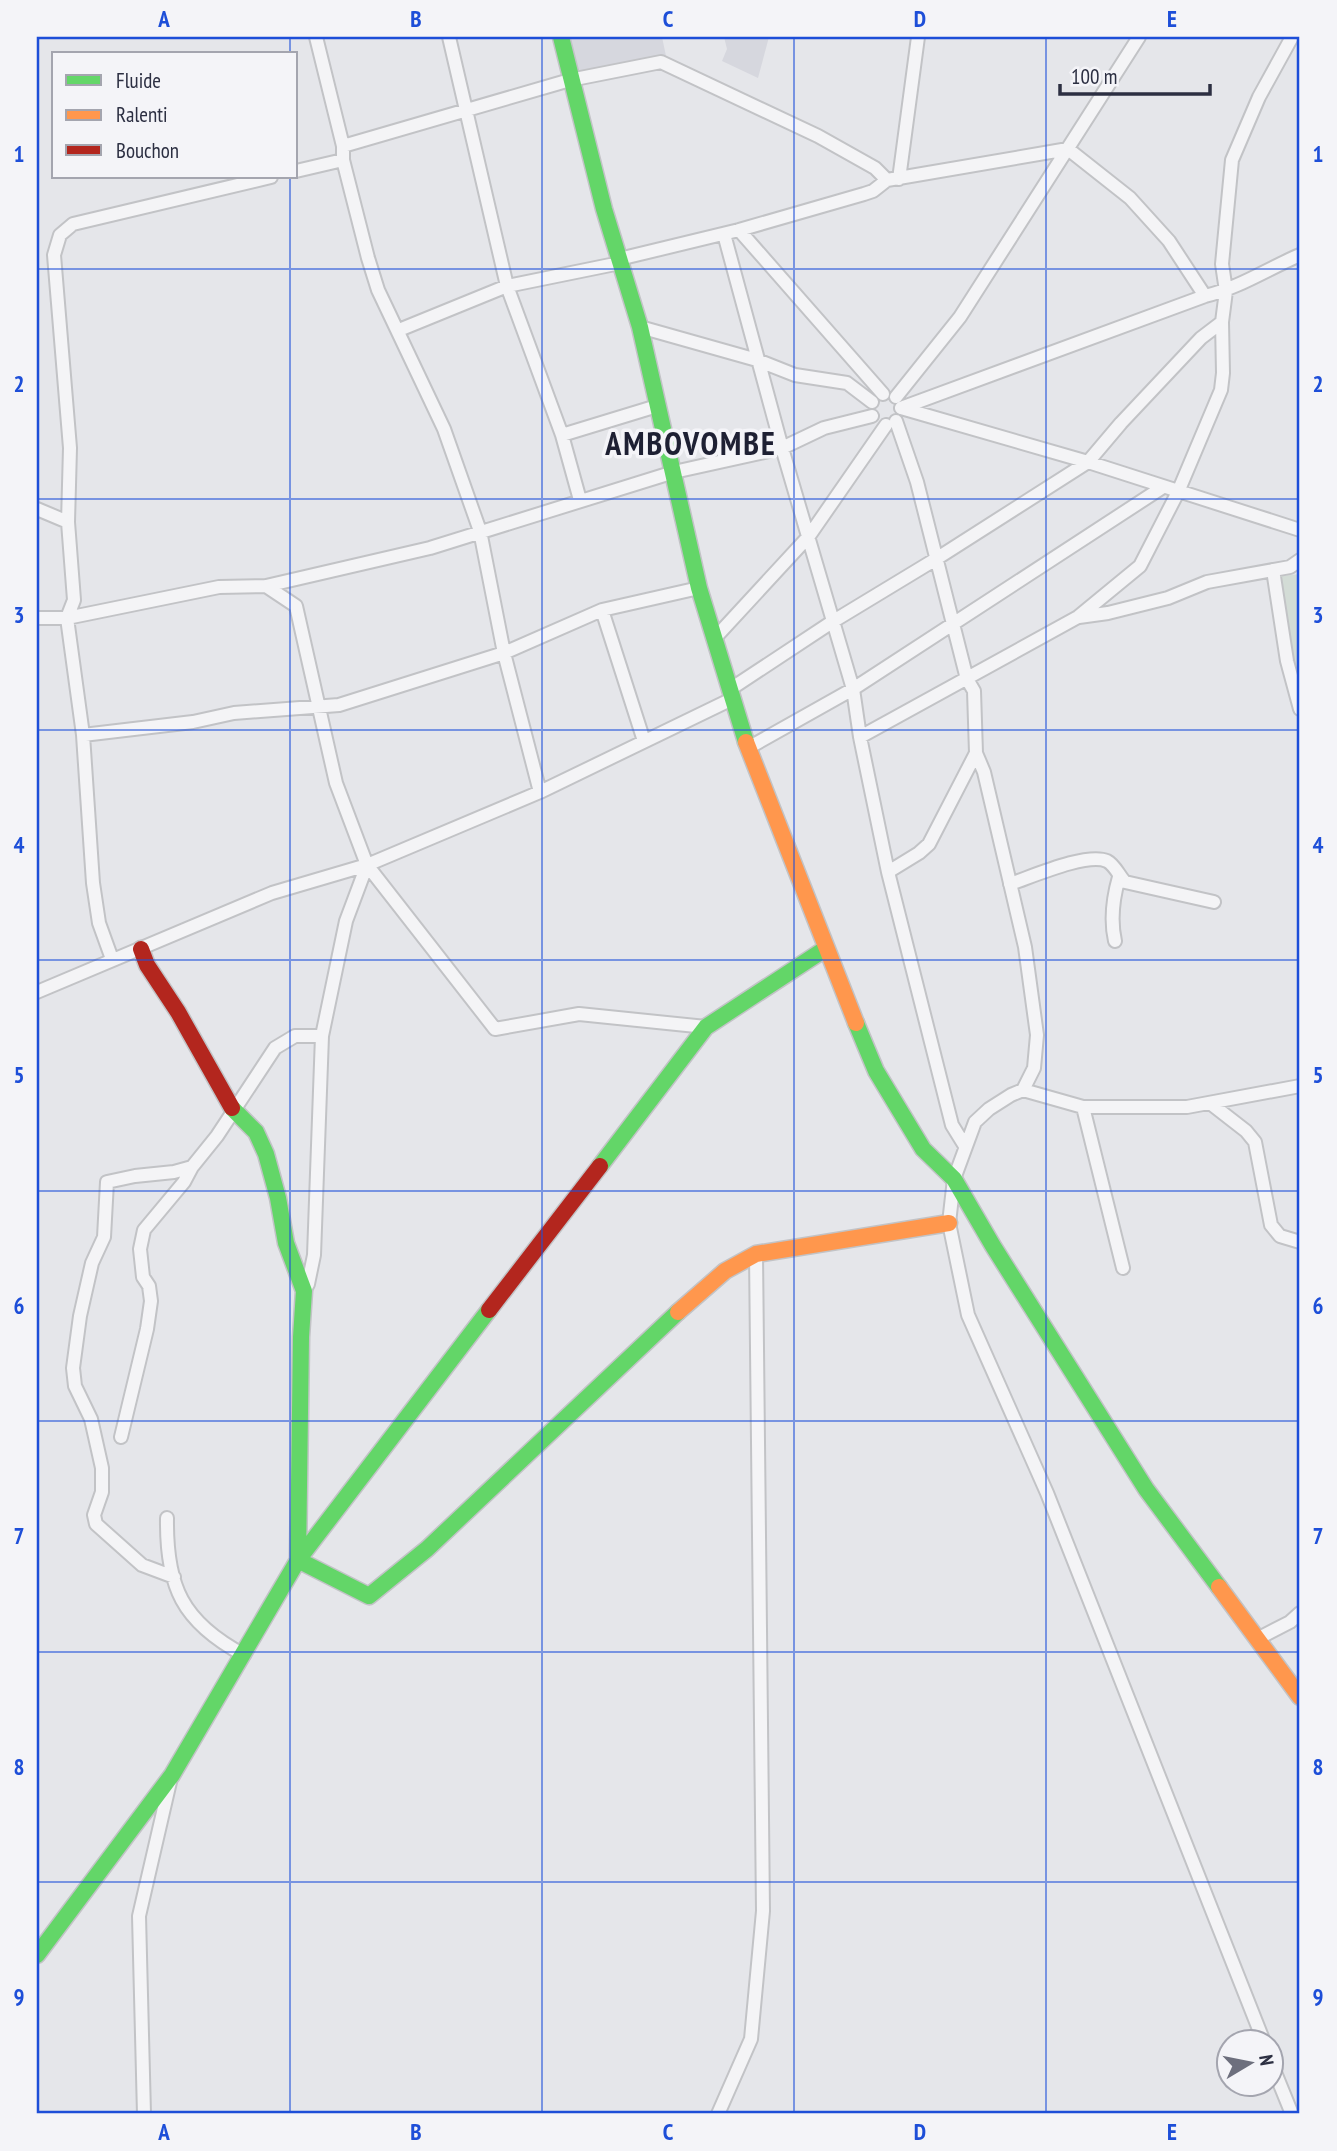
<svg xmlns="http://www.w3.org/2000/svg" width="1337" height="2151" font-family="'PT Sans Narrow',sans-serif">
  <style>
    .built { fill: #d6d7de }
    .green { fill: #d3dcd6 }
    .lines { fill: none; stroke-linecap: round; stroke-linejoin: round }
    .street-casing { stroke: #c2c3c6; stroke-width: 16 }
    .fast-casing { stroke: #c2c3c6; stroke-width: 19 }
    .slow-casing { stroke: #c2c3c6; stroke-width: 19 }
    .jam-casing { stroke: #c2c3c6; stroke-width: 19 }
    .street { stroke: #f4f4f6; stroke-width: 12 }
    .fast { stroke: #63d668; stroke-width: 16 }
    .slow { stroke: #ff974d; stroke-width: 16 }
    .jam { stroke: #b3261e; stroke-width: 16 }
    .grid { fill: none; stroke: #1d4ed8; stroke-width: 2; stroke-opacity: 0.55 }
    .labels { text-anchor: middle; stroke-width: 7; stroke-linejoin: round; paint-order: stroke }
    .district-label { font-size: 32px; font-weight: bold; letter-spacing: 2px; fill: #1e2033; stroke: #f4f4f8 }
    .neatline { fill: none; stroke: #1d4ed8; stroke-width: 2.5 }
    .grid-label { font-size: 23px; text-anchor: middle; font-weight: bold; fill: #1d4ed8 }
  </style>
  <rect width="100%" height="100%" fill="#e5e6ea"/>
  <path class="built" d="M565,37H662L666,56L571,73Z
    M724,37H769L758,78L722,61L727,49Z"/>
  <path class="green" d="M1300,574V690L1292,661L1281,576Z"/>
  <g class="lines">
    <defs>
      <path id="street" d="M316,37L343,146V160L368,258L378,290L444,429L480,531L504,653L540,792
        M449,37L507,286L562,435L580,500
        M343,146L570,80L661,62L818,136L875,168L887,180
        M296,171L343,160
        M899,179L918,37
        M739,230L883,394
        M724,234L782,448L853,689L860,737L888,872L952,1125L965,1146
        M619,259L739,230L864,194L873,191L887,180L1068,149L1130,198L1169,241L1205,296
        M640,327L757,360L795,375L847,383L872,402
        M399,330L507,286L620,263
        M896,397L960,317L1139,37
        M901,408L1205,296C1239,288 1269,268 1300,255
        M901,408L1088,462L1300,530
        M896,421L917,482L967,679L974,691L976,753L984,772L1025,947L1037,1035L1034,1068L1023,1090
        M562,435L657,406
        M37,509L68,522
        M1273,570L1287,661L1300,709
        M266,586L296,606L336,783L367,865L495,1029L579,1014L706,1027
        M602,610L644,741
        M1079,617L1108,613L1168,598L1207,582L1290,567L1300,560
        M37,618H67L219,587L266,586L430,548L674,472L782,448L824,428L872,416
        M714,639L809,536L886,425
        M729,690L832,622L936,559L1088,462L1121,423L1201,338L1222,322
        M83,735L193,722L234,713L339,705L504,653L602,610L699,588
        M860,737L1078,617L1140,566L1178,492L1221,390L1223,373L1222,322L1226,291L1222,264L1232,160L1259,97L1292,37
        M748,748L853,689L1163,487
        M888,872L919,853L929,844L976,753
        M1010,884C1031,877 1087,852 1107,861C1115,865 1119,876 1125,882L1214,902
        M1115,941C1110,919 1113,898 1119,877
        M112,959L99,923L93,883L83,735L67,618L74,600L68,522L70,448L54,255L60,235L73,224L271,177
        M37,992L272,893L367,865L540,792L732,699
        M1210,1103L1246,1131L1255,1142L1271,1225L1280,1236L1300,1242
        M1083,1107L1123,1268
        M304,1291L308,1284L314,1255L322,1036L346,921L367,865
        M121,1437L147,1329L151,1301L149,1286L143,1277L140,1249L144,1230L184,1182L192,1167
        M167,1518C166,1586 182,1622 244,1655
        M174,1577L142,1565L96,1524L94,1515L102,1492V1468L91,1419L75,1386L73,1368L80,1316L92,1263L104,1237L107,1182L135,1176L174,1172L192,1167L217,1136L275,1048L295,1036H322
        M1257,1639L1290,1622L1300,1613
        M1264,2042L1047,1493L968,1315L949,1223L954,1179L975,1122L989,1109L1011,1095L1023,1090L1083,1107H1187L1300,1086
        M1270,2060L1292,2114
        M144,2114L139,1916L170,1782
        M718,2114L751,2039L763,1911L756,1254"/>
      <path id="fast" d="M561,37L604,209L640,327L699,588L746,742
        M856,1023L876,1071L923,1149L954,1179L993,1246L1146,1489L1219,1587
        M232,1108L256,1132L266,1154L278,1198L286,1243L304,1291L301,1337L298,1560L369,1596L427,1549L678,1312
        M600,1166L706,1027L825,949
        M37,1955L172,1775L298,1560L489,1310"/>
      <path id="slow" d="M746,742L856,1023
        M678,1312L725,1271L756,1254L949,1223
        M1219,1587L1300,1697"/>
      <path id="jam" d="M141,949L147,965L178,1012L232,1108
        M489,1310L600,1166"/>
    </defs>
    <use href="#street" class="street-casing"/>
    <use href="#fast" class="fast-casing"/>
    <use href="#slow" class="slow-casing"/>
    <use href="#jam" class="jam-casing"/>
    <use href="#street" class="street"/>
    <use href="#fast" class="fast"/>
    <use href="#slow" class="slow"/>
    <use href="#jam" class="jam"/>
  </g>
  <path class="grid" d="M290,37V54M542,37V2114M794,37V2114M1046,37V2114M290,177V2114M37,269H1300M37,499H1300M37,730H1300M37,960H1300M37,1191H1300M37,1421H1300M37,1652H1300M37,1882H1300"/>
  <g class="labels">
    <g class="district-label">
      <text x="691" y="455">AMBOVOMBE</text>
    </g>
  </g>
  <rect width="1337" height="2151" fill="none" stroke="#f4f4f8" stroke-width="77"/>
  <rect x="52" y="52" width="245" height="126" fill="#f4f4f8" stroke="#a4a5af" stroke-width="2"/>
  <rect x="66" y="75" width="35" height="10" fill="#63d668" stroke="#a4a5af" stroke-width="2"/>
  <text x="116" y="88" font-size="21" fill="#2c2f42">Fluide</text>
  <rect x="66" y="110" width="35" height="10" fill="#ff974d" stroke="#a4a5af" stroke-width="2"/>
  <text x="116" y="122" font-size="21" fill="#2c2f42">Ralenti</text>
  <rect x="66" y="145" width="35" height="10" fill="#b3261e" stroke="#a4a5af" stroke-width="2"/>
  <text x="116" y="158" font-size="21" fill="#2c2f42">Bouchon</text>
  <g transform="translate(1250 2063) rotate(80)"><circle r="33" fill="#f4f4f8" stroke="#a4a5af" stroke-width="2"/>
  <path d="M0-5L12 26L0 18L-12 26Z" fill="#6d6f7d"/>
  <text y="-10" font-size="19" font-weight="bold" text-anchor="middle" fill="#2c2f42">N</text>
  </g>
  <path d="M1060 84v10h150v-10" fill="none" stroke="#2c2f42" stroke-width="3.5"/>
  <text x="1071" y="84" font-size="21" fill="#2c2f42" stroke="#f4f4f8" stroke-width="5" paint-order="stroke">100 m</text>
  <rect x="38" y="38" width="1260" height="2074" class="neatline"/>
  <g class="grid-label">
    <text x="164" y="27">A</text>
    <text x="416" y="27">B</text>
    <text x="668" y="27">C</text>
    <text x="920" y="27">D</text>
    <text x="1172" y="27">E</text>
    <text x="19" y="162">1</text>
    <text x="1318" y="162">1</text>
    <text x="19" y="392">2</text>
    <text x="1318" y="392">2</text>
    <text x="19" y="623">3</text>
    <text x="1318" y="623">3</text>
    <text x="19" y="853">4</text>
    <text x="1318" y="853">4</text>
    <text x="19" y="1083">5</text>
    <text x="1318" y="1083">5</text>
    <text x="19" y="1314">6</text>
    <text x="1318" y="1314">6</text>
    <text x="19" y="1544">7</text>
    <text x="1318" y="1544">7</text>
    <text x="19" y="1775">8</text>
    <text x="1318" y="1775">8</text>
    <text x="19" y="2005">9</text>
    <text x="1318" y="2005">9</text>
    <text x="164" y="2140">A</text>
    <text x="416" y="2140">B</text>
    <text x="668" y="2140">C</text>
    <text x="920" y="2140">D</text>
    <text x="1172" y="2140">E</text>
  </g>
</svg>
